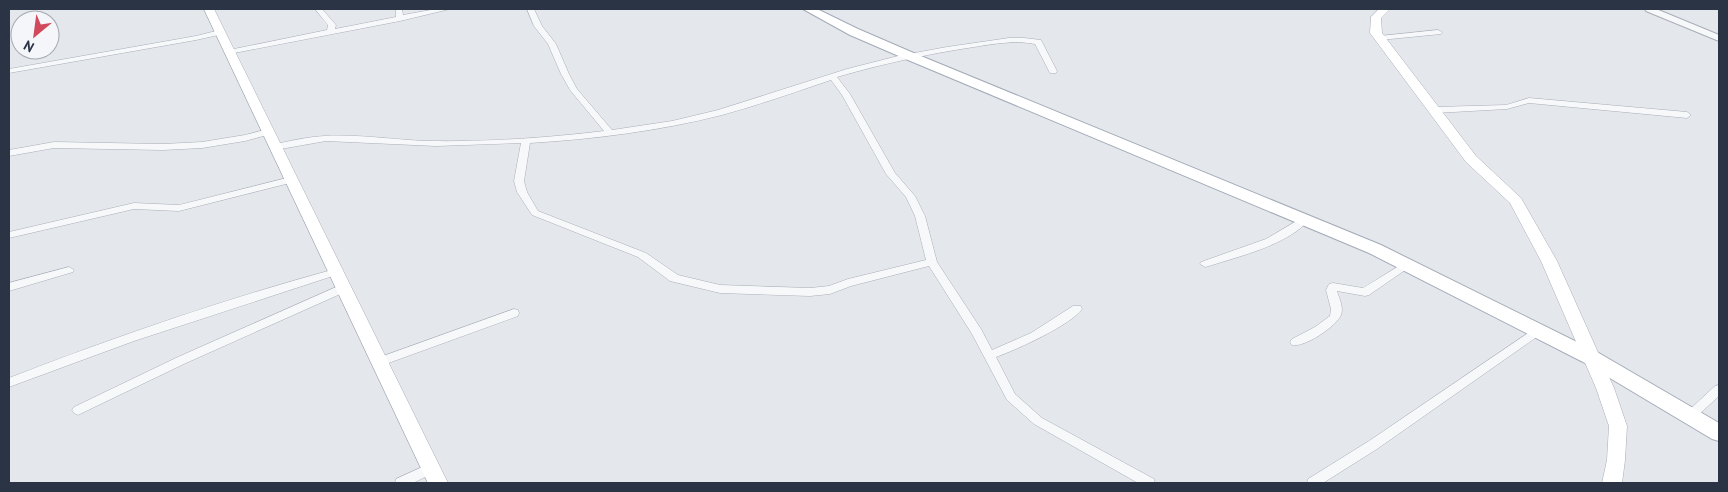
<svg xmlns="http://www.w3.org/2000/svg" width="1728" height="492" font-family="'PT Sans',sans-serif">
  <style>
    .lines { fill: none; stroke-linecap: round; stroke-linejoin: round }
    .minor-casing { stroke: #a9aeb7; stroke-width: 1 }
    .tertiary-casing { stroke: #a9aeb7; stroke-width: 2 }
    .secondary-casing { stroke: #a9aeb7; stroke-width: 1 }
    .primary-casing { stroke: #a3abb8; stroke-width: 2 }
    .minor { fill: #f7f8fa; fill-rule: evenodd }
    .tertiary { fill: #f7f8fa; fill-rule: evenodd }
    .secondary { fill: #fff; fill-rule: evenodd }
    .primary { fill: #fff; fill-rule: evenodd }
  </style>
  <rect width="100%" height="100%" fill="#e4e7ec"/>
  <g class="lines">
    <defs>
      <path id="minor" d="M315,9H322L336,25L335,29L396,17V9H402L403,15L436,9H450L400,21L229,54L225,52L229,50L327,30L328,25Z
        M527,9H534L542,26L556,44L569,74L577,89L612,130L672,121L718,110L847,69L898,56L947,47L1009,38H1024L1041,40L1057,71L1056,73H1050L1035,44C1015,40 993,44 974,47C927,54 882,64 837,77L850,94L895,173L915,196L925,216L937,262L981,329L992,350L1031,333L1073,306H1081L1082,309C1071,325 1016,350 996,357L1015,394L1042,418L1154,479L1155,483H1138L1034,424L1007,400L972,334L929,266L851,286L830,294L810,296L720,293L670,281L638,257L532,215L517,192L514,181L521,143L436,146L326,141L275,150L271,147L272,145C289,141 307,137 325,136C359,134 394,140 428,141C487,142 546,138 604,131L570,90L561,74L548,44L534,26ZM831,80L842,95L886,174L906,197L915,216L926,260L848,279L829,286L810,288L720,285L678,275L646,253L538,211L527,192L524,181L530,143C595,139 659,131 722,115C759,105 795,92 831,80Z
        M220,30H223V34L196,40L9,73V69L196,36Z
        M1438,30L1442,32L1441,34L1380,40L1376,38L1380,36Z
        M1529,98L1687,112L1691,115L1687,118L1529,103L1507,109L1435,113L1431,110L1435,107L1506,105Z
        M268,129L271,130L272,132L271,134L245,141L202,148L163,150L54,148L9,156V150L54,142L163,144L202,142L245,135Z
        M291,177L296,180L294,182L179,211L134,209L9,238V232L134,203L179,205Z
        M1305,216L1310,219C1288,245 1240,256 1209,266L1205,267L1200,264L1201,262L1266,239Z
        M1407,261L1411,262L1412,264L1411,266L1369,295L1365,296L1337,291C1339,298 1344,307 1341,315C1337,326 1304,348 1292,345L1290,342L1292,339L1315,327L1330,316L1331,309L1326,290L1329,284L1333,283L1363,288Z
        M69,267L74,270L73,272L9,291V283Z
        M335,269L340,272L339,274L134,341L9,387V378C115,337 225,299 335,269Z
        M343,284L347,285L348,288L347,291L186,363L82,413L78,415L74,413L72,410L74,407L178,357Z
        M514,309L518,310L519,313L518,316L383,365H375L373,362L375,359Z
        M1537,327L1541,328L1543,331L1541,334L1377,449L1323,483H1307L1308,479L1369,441Z
        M1719,385V396L1695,418L1691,420L1687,418L1685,415L1687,412L1715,386Z
        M431,463L435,464L437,468L435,472L413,483H395L396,479Z"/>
      <path id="tertiary" d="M1645,9H1656L1719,35V41L1646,11Z"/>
      <path id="secondary" d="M204,9H214L448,483H428Z
        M1379,9H1390L1381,18L1382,33L1476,156L1521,198L1557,261L1614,388L1627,426L1625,460L1622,483H1602L1607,460L1609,426L1596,388L1541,261L1510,203L1466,162L1370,33L1371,17Z"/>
      <path id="primary" d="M803,9H817L858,29L916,54L1381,245L1597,352L1719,423V441L1712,439L1583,362L1369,253L908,60L850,35Z"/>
    </defs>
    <use href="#minor" class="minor-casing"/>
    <use href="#tertiary" class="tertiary-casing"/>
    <use href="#secondary" class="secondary-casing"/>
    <use href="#primary" class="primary-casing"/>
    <use href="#minor" class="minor"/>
    <use href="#tertiary" class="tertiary"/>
    <use href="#secondary" class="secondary"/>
    <use href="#primary" class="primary"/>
  </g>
  <rect width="1728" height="492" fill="none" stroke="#2b3445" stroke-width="20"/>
  <g transform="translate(35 35) rotate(209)"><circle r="24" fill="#f4f6f9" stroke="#a4a8b1"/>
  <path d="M0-4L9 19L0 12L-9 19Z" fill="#d1495b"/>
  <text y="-8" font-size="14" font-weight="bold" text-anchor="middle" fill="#2b3445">N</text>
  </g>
</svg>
